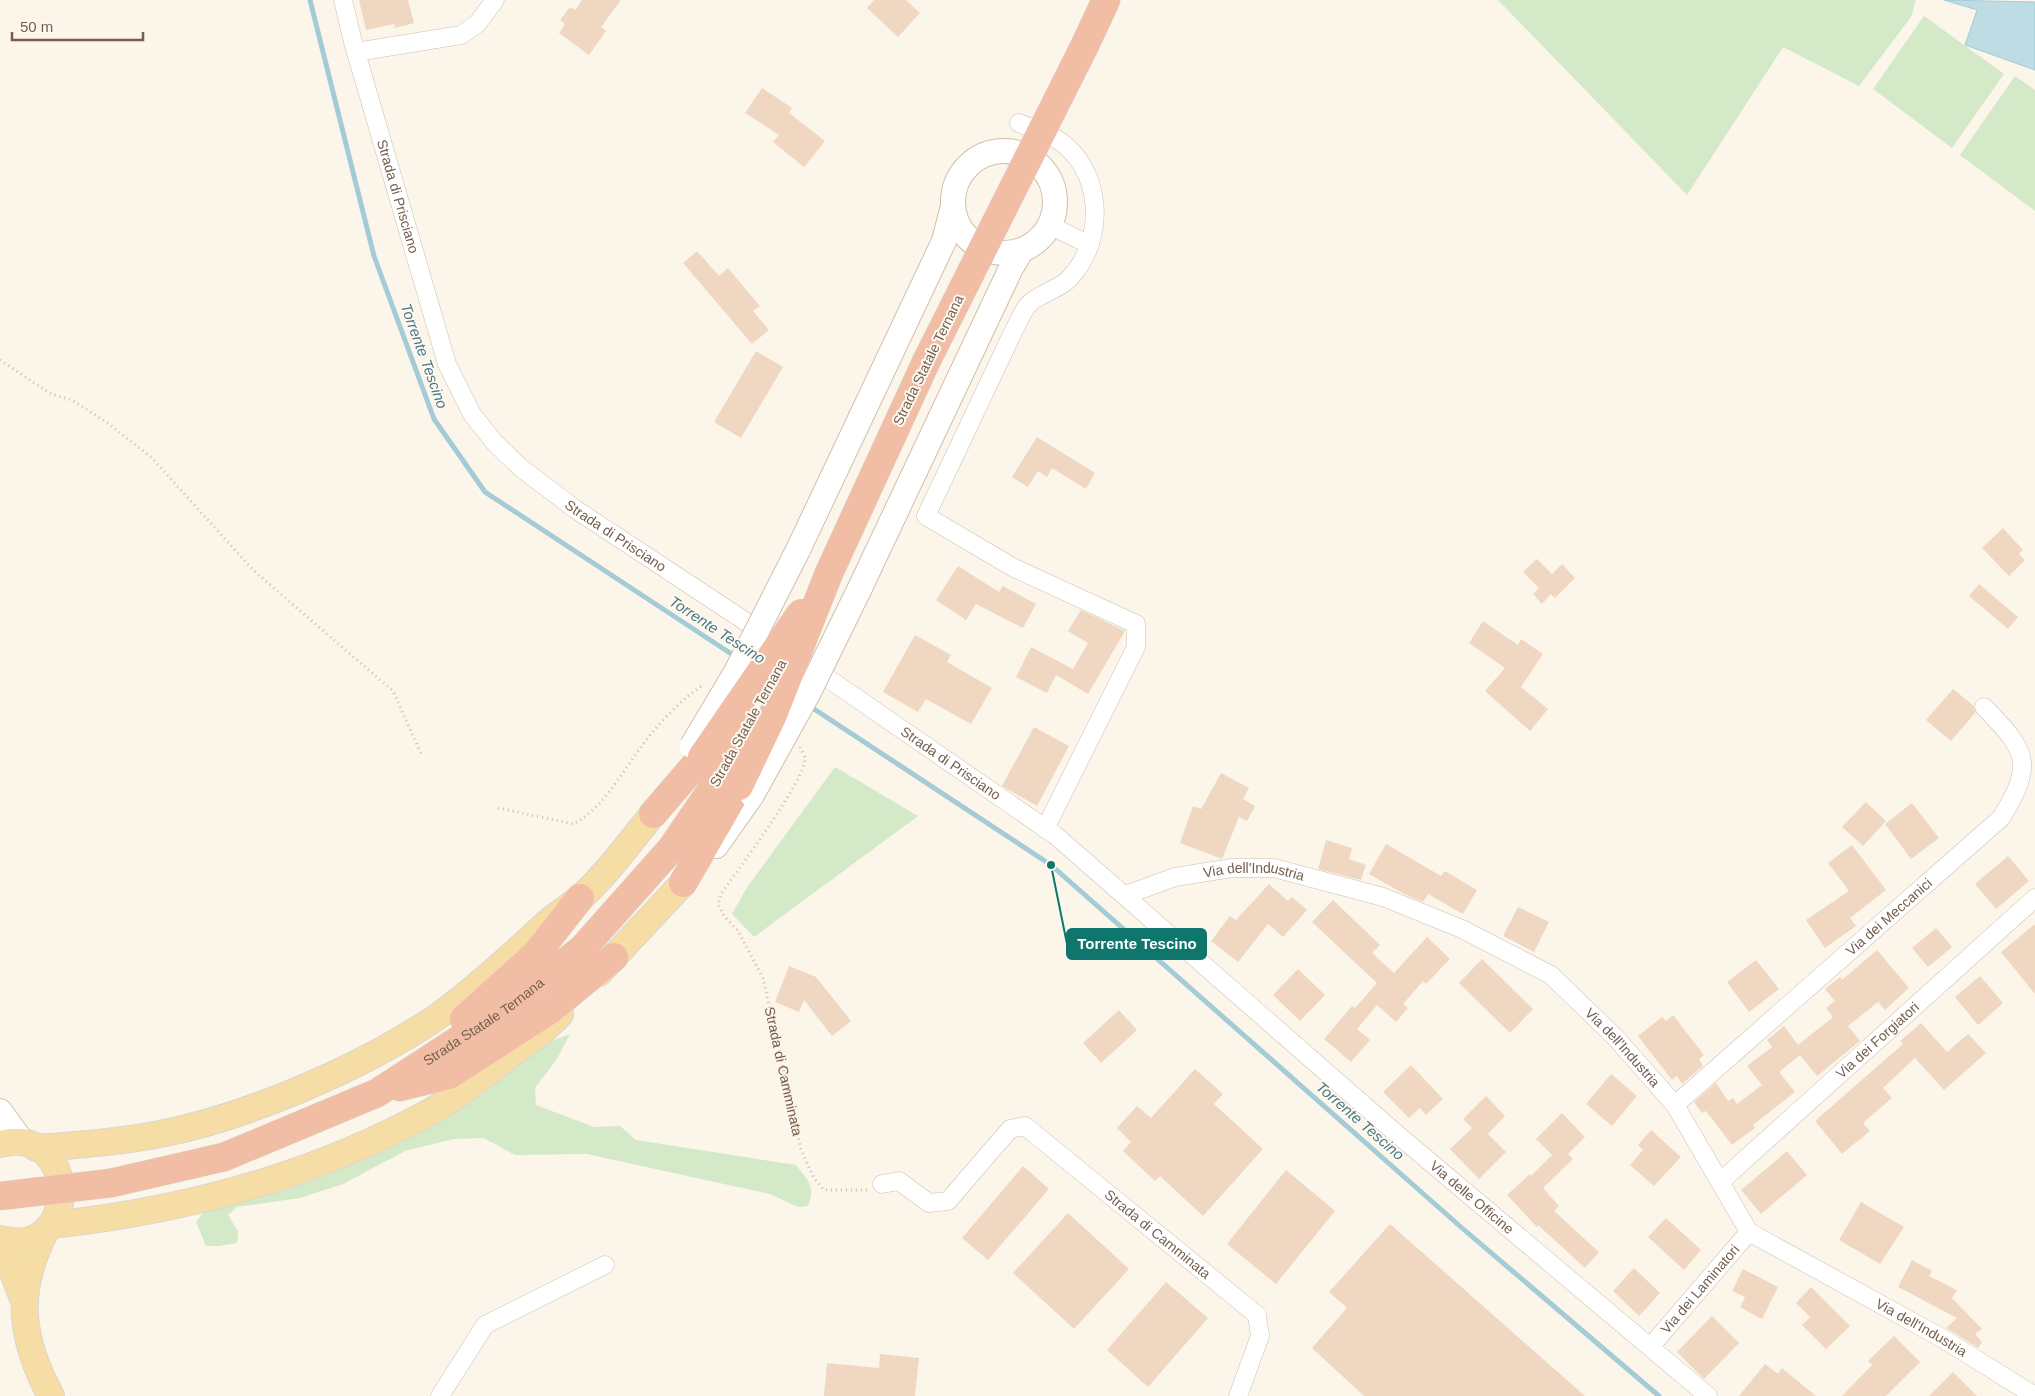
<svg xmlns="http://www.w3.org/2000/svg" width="2035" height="1396" font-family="Arial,sans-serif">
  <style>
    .green { fill: #d3e9c8 }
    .water { fill: #bedce4; stroke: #a5cbd6 }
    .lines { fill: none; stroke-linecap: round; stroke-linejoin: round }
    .stream { stroke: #a5cbd6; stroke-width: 5 }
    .building { fill: #efd7c2 }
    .street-casing { stroke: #cdbeb0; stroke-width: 19 }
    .secondary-casing { stroke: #d0bfad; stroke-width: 26 }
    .primary-casing { stroke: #dbd5d1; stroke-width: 28 }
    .highway-casing { stroke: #dbd5d1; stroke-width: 29 }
    .path { stroke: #d5bba5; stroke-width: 3; stroke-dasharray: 1 4; stroke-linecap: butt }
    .street { stroke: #fff; stroke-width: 18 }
    .secondary { stroke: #fff; stroke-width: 24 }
    .primary { stroke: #f6dda6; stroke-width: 26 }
    .highway { stroke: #f1bda4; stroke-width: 28 }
    .secondary-bridge-casing { stroke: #d0bfad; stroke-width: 26; stroke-linecap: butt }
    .highway-bridge-casing { stroke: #dbd5d1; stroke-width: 29; stroke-linecap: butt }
    .secondary-bridge { stroke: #fff; stroke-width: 24 }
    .highway-bridge { stroke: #f1bda4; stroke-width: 28 }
    .labels { text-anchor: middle; stroke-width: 4; stroke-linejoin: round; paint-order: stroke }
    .street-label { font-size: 14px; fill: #755e4e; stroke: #fef9f0 }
    .water-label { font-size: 15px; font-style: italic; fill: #487886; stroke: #fef9f0 }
    .leader { fill: none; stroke: #0f766e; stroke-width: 2 }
    .callout-dot { fill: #0f766e; stroke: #fef9f0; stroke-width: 2 }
    .callout { fill: #0f766e; stroke: #0f766e; stroke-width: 2 }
    .callout-label { font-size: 15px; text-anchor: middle; font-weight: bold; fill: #fff }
  </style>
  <rect width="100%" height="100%" fill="#fbf6e9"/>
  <path class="green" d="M1498,0H1916L1911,17L1859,86L1783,47L1687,195Z
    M1924,16L2004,74L1952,148L1873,89Z
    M2015,76L2035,90V211L1960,155Z
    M835,767L918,816L754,937L732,914L746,889Z
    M570,1034L557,1059L535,1088L536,1105L594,1127L620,1126L636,1140L796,1165C808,1181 816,1186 808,1206L798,1207L770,1194L587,1154L515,1155L484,1138L454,1139L405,1151L343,1184L300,1198L237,1207L228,1215L238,1231L237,1243L219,1246H206L196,1222L206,1209L414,1133L483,1094L529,1050Z"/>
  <path class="water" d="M1944,0L2035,2V70L1965,45L1977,10Z"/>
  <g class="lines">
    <path class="stream" d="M310,0L374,256L434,419L485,492L736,657
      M808,705L1051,865L1462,1228L1659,1396"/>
  </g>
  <path class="building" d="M359,0H408L414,23L395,28L394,24L366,30Z
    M582,0H621L601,27L606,31L589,55L559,33L565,24L560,20L570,7L575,10Z
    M874,0H906L920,13L898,37L867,8Z
    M762,88L792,108L789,113L825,141L804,167L773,142L779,135L745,113Z
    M697,251L719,276L728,268L760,306L753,311L769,330L752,344L683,263Z
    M756,351L783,367L741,438L714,422Z
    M1037,437L1095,473L1086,489L1052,468L1047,477L1038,471L1028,487L1012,477Z
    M2003,528L2023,550L2019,554L2025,560L2009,576L1982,548Z
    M1537,559L1552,574L1562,564L1575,578L1555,598L1551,594L1542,604L1533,594L1539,588L1523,572Z
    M958,566L999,592L1003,586L1036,604L1023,628L976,604L966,620L936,600Z
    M1979,584L2018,617L2008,629L1969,596Z
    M1081,610L1125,631L1088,694L1056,675L1047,693L1016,677L1031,647L1073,669L1088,643L1068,631Z
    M1483,621L1518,645L1521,639L1543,654L1521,687L1548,709L1530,731L1485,691L1505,668L1469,643Z
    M915,635L951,655L947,662L992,688L971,724L926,699L918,712L883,692Z
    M1953,689L1974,706L1975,713L1951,741L1926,720Z
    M1034,727L1069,746L1037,806L1002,786Z
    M1221,773L1249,788L1243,799L1255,806L1247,821L1239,817L1222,859L1180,843L1193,806L1201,809Z
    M1866,802L1886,821L1863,846L1842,827Z
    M1912,803L1939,838L1911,859L1885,824Z
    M1326,840L1352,848L1349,859L1366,865L1361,880L1318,869Z
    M1386,844L1441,876L1445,871L1477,890L1463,914L1428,894L1423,902L1404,894L1369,874Z
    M1852,845L1886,890L1850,918L1856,926L1825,948L1806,920L1849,891L1828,863Z
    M2008,856L2029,881L1996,909L1975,884Z
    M1269,884L1288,901L1292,897L1307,910L1283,937L1268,924L1238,962L1211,941L1230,916L1236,920Z
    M1333,900L1380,945L1372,953L1394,973L1427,937L1450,959L1426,984L1423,981L1403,1004L1408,1008L1396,1022L1377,1005L1357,1029L1370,1040L1351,1062L1324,1039L1352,1006L1355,1008L1377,983L1312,922Z
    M1518,907L1549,922L1534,952L1503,936Z
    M2035,924V994L2001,952Z
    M1936,928L1952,947L1928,967L1912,948Z
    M1877,950L1909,988L1885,1010L1878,1002L1848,1026L1860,1041L1817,1076L1800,1055L1779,1072L1795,1092L1753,1125L1755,1128L1732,1145L1706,1111L1702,1113L1694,1102L1716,1083L1728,1101L1733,1098L1737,1104L1762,1085L1747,1066L1772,1047L1767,1040L1784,1026L1798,1045L1833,1017L1826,1008L1835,1001L1825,989L1840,977L1842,980Z
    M1482,959L1533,1009L1510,1033L1459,983Z
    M1756,960L1779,989L1749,1012L1727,982Z
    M789,966L816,977L851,1021L832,1036L804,1000L799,1012L775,1002Z
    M1298,969L1325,995L1300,1021L1273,995Z
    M1980,976L2003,1003L1978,1025L1955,997Z
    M1119,1010L1137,1030L1101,1063L1083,1043Z
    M1673,1015L1704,1055L1699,1059L1703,1066L1682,1084L1677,1076L1672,1080L1638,1036L1662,1017L1666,1021Z
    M1921,1023L1947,1052L1968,1034L1986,1053L1944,1090L1915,1058L1883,1088L1892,1098L1863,1123L1870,1131L1842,1154L1815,1121L1903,1044L1900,1041Z
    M1411,1065L1443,1099L1426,1115L1420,1108L1409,1118L1383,1092Z
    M1195,1069L1223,1094L1214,1104L1263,1149L1203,1216L1160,1176L1155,1181L1123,1151L1131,1142L1117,1128L1137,1106L1151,1118Z
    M1611,1074L1637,1096L1612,1126L1586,1104Z
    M1486,1096L1505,1116L1488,1134L1506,1152L1479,1179L1450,1149L1472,1128L1463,1119Z
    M1562,1113L1585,1137L1568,1154L1573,1159L1543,1188L1559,1206L1554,1211L1599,1252L1585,1268L1538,1225L1537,1227L1507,1195L1530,1174L1531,1176L1552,1155L1536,1139Z
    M1651,1130L1681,1157L1654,1186L1630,1165L1643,1150L1638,1145Z
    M1787,1151L1807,1175L1761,1214L1741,1190Z
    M1023,1166L1049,1189L988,1260L962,1238Z
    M1286,1170L1335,1211L1276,1284L1227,1244Z
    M1861,1202L1904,1227L1880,1264L1839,1240Z
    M1068,1213L1129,1269L1074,1329L1013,1273Z
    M1666,1218L1701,1250L1684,1270L1648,1237Z
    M1390,1224L1585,1396H1364L1312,1348L1347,1308L1329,1292Z
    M1912,1260L1932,1271L1929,1276L1957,1290L1952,1298L1982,1329L1975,1334L1982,1342L1978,1348L1946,1328L1957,1318L1898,1287Z
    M1634,1268L1660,1293L1639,1316L1613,1291Z
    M1743,1269L1778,1287L1762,1319L1740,1307L1745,1297L1732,1291Z
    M1166,1282L1208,1318L1148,1387L1107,1350Z
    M1811,1287L1850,1326L1826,1349L1802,1325L1810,1317L1796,1303Z
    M1712,1316L1739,1343L1704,1379L1677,1352Z
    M1894,1336L1920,1362L1886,1396H1842L1872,1365L1868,1361Z
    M880,1354L919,1358L915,1396H824L827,1363L879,1368Z
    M1765,1364L1778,1374L1782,1368L1816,1396H1739Z
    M1953,1372L1977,1396H1929Z"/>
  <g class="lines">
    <defs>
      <g id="street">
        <path id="s2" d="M343,0L353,42L447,364L472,414L494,442L521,468L575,509L766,635"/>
        <path d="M356,52L461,35L477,24L495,0"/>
        <path d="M1019,123C1031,128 1044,131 1055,138C1103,167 1107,238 1070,278C1059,290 1039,293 1028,305C1022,312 1018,323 1013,332L926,516L1014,568L1136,624V647L1045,829"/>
        <path d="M1049,225L1090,245"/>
        <path id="s3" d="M810,666L1055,835L1398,1135L1708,1396"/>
        <path id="s4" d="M1126,895L1175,877L1232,868H1274L1383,897L1462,929L1551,975L1615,1037L1675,1105L1749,1232L1940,1337L2035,1396"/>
        <path id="s5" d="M1675,1105L2001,818C2035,763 2027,751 1984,707"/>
        <path id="s6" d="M1720,1182L2035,898"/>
        <path id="s7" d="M882,1184L899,1181L929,1203L948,1201L1010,1129L1025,1126L1257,1315L1260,1336L1238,1396"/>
        <path id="s8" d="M1651,1346L1749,1232"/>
        <path d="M440,1396L485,1325L605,1265"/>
      </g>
      <path id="secondary" d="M953 202a51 51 0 1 1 102 0a51 51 0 1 1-102 0Z
        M798,550L944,241L953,206
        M860,588L1011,268L1022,250
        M716,846L752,795
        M0,1111L23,1143"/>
      <path id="primary" d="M599,973L683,883
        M0,1144C81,1123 81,1262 0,1239
        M36,1148C78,1145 119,1142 160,1134C248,1117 363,1067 437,1017C476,989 511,956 546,924C556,914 569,908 579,899C604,878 632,839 653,814
        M51,1225C183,1211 313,1176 430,1112C457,1097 483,1076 507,1057C525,1044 545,1031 560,1014
        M46,1230C15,1290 19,1337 51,1396
        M0,1249L10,1264L23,1299"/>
      <g id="highway">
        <path d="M1084,47L1106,0"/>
        <path d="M829,573L926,362"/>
        <path d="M653,814L702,757"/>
        <path d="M683,883L739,786"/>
        <path d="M464,1019L536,954L580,898"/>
        <path d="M400,1087L449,1075L550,1010L614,957"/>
        <path id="s9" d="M111,1183L224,1157L377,1093L506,1009L583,948L671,849L723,773"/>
      </g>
    </defs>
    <use href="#street" class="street-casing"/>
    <use href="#secondary" class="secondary-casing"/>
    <use href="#primary" class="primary-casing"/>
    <use href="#highway" class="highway-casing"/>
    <g class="path">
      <path d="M0,360L51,394L72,400L109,424L152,458L253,570L393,691L422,756"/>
      <path id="s1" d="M800,747C801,750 805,755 805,758C806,780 736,872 721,894L718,904L724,916L738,931L763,978L801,1150L814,1178L824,1190H868"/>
      <path d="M498,808L574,824C603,807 619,777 639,750C653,729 682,698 703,685"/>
    </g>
    <use href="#street" class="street"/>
    <use href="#secondary" class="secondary"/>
    <use href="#primary" class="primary"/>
    <use href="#highway" class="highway"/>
    <defs>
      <path id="secondary-bridge" d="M692,746L736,672L798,550
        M752,795L808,694L860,588"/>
      <path id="highway-bridge" d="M926,362L1084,47
        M702,757L801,613
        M723,773L749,724
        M739,786L772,717L829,573
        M0,1196L111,1183"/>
    </defs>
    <use href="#secondary-bridge" class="secondary-bridge-casing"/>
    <use href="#highway-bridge" class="highway-bridge-casing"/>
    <use href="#secondary-bridge" class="secondary-bridge"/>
    <use href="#highway-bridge" class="highway-bridge"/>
  </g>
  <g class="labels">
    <g class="street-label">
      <text dy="5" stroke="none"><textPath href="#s2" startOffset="204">Strada di Prisciano</textPath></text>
      <text transform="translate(928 360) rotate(-64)" y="5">Strada Statale Ternana</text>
      <text dy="5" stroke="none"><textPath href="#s2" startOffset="624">Strada di Prisciano</textPath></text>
      <text transform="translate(748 723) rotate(-61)" y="5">Strada Statale Ternana</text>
      <text dy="5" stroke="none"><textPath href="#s3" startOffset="171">Strada di Prisciano</textPath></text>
      <text dy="5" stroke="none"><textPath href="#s4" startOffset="132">Via dell'Industria</textPath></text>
      <text dy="5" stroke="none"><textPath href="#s5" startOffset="285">Via dei Meccanici</textPath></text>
      <text dy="5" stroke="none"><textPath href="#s9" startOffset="410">Strada Statale Ternana</textPath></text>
      <text dy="5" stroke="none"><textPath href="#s6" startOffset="212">Via dei Forgiatori</textPath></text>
      <text dy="5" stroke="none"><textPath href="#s4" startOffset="552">Via dell'Industria</textPath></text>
      <text dy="5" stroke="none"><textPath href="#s1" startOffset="366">Strada di Camminata</textPath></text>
      <text dy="5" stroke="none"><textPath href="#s3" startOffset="850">Via delle Officine</textPath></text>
      <text dy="5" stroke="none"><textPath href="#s7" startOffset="355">Strada di Camminata</textPath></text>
      <text dy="5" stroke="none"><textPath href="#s8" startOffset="75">Via dei Laminatori</textPath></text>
      <text dy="5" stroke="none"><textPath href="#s4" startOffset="974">Via dell'Industria</textPath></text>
    </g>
    <g class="water-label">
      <text transform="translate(424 356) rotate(70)" y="5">Torrente Tescino</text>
      <text transform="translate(717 630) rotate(33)" y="5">Torrente Tescino</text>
      <text transform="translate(1360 1121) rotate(41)" y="5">Torrente Tescino</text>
    </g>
  </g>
  <path class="leader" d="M1051 865L1067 944"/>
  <circle class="callout-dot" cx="1051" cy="865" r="5"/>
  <rect class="callout" x="1067" y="929" width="139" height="30" rx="5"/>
  <g class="callout-label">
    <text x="1137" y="949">Torrente Tescino</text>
  </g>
  <path d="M12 32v8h131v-8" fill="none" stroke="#755e4e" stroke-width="2.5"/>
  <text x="20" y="32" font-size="15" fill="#755e4e" stroke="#fef9f0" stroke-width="4" paint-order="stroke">50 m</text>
</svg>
